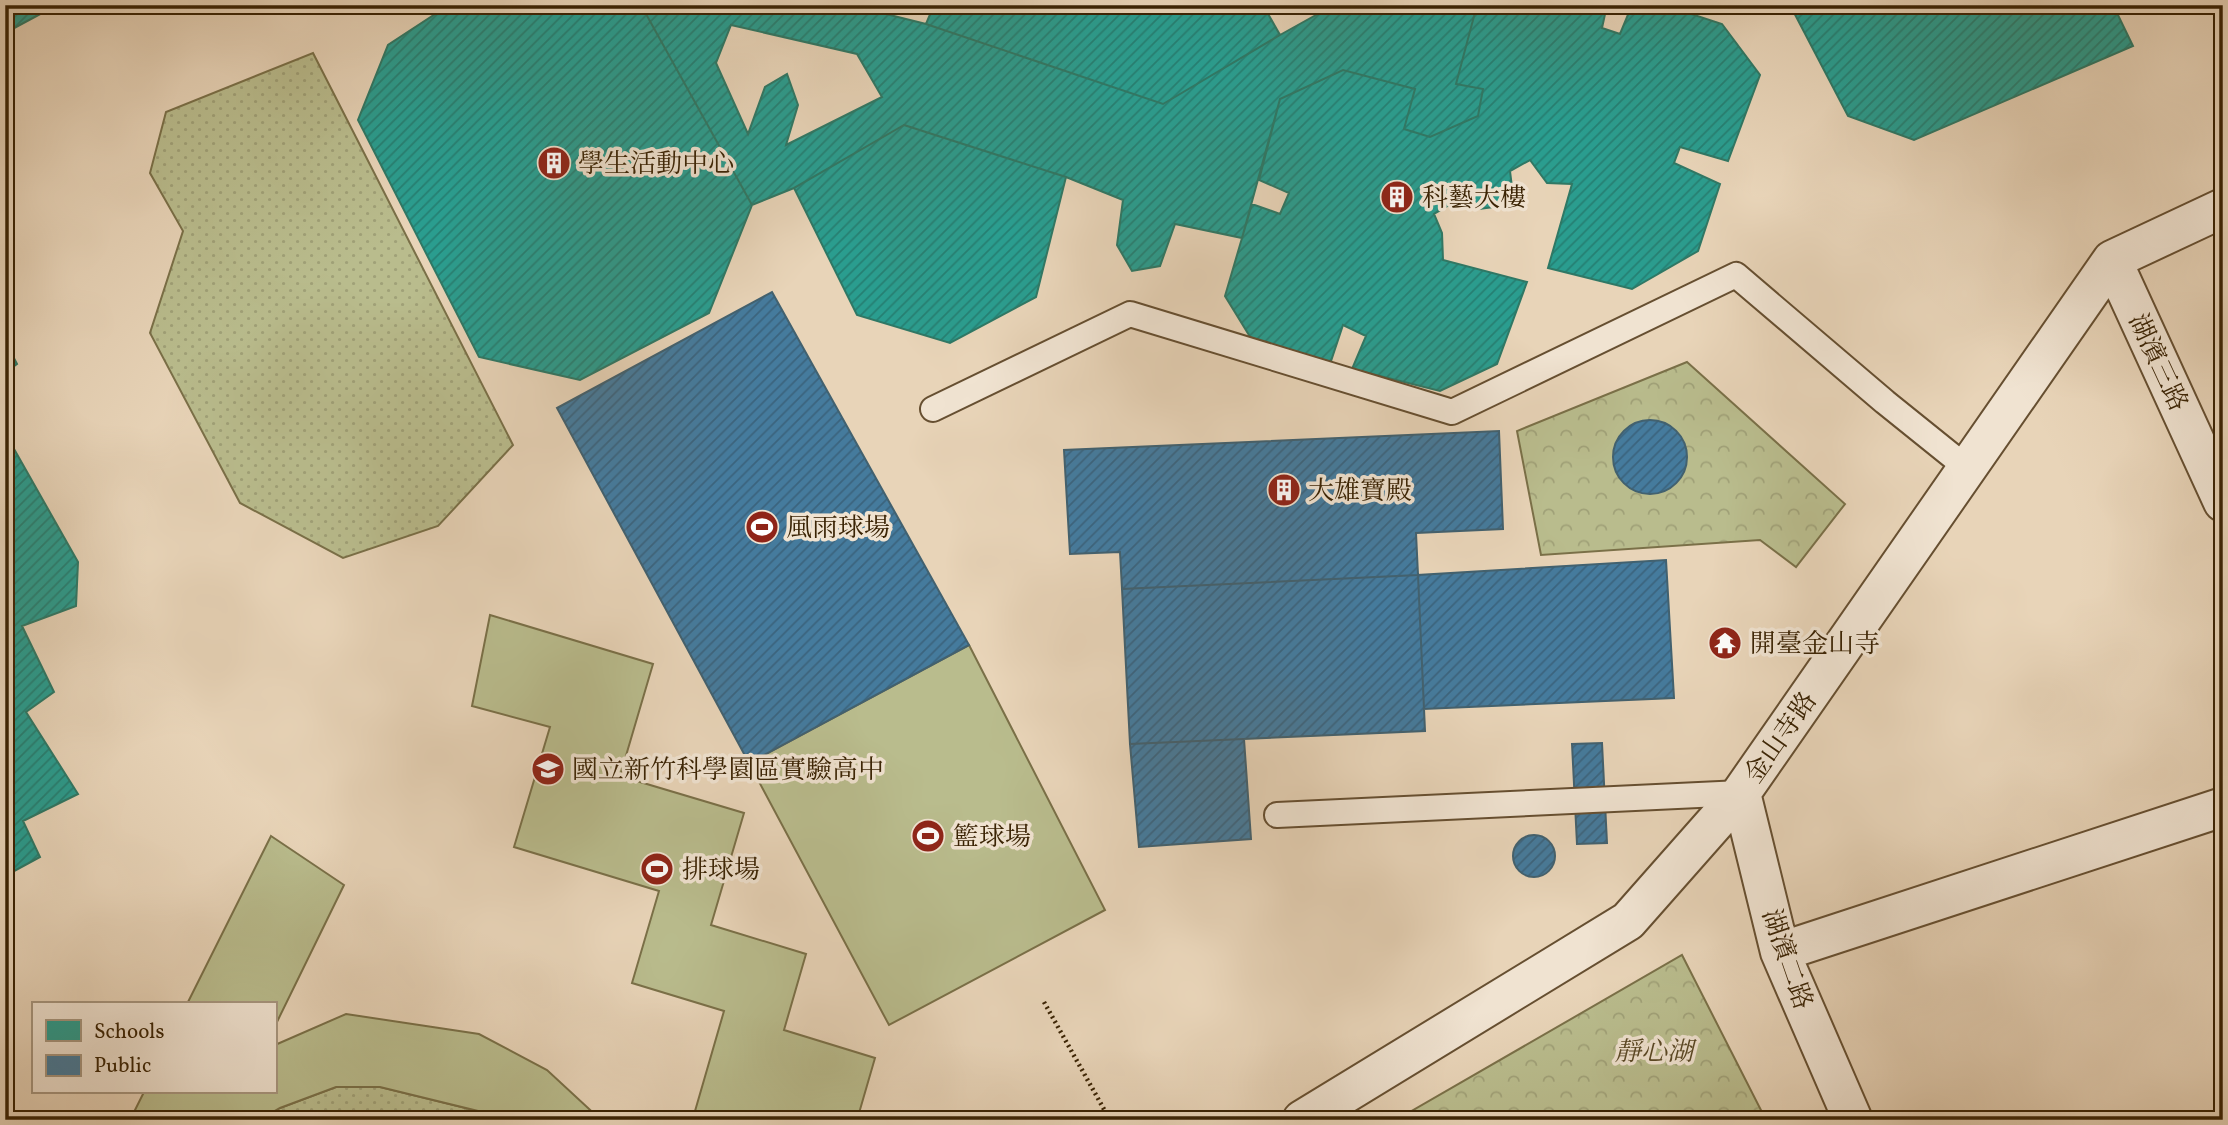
<svg xmlns="http://www.w3.org/2000/svg" width="2228" height="1125" font-family="Vollkorn,'Noto Serif TC',serif">
  <style>
    .grass { fill: url(#grass-dots); stroke: #7a7048; stroke-width: 2 }
    .park { fill: url(#park-crowns); stroke: #7a7048; stroke-width: 2 }
    .pitch { fill: #b9bc8d; stroke: #7a7048; stroke-width: 2 }
    .schools { fill: url(#schools-hatch); stroke: #2f7865; stroke-width: 2; fill-rule: evenodd }
    .public { fill: url(#public-hatch); stroke: #42616f; stroke-width: 2 }
    .lines { fill: none; stroke-linecap: round; stroke-linejoin: round }
    .lane-casing { stroke: #664f31; stroke-width: 28 }
    .street-casing { stroke: #664f31; stroke-width: 42 }
    .path { stroke: #3a2304; stroke-width: 4.5; stroke-dasharray: 2 3.5; stroke-linecap: butt }
    .lane { stroke: #f0e3d1; stroke-width: 24 }
    .street { stroke: #f0e3d1; stroke-width: 38 }
    .labels { text-anchor: middle; stroke-width: 7; stroke-linejoin: round; paint-order: stroke }
    .poi-label { font-size: 26px; fill: #3a2304; stroke: #f0e3d1; text-anchor: start }
    .street-label { font-size: 26px; fill: #3a2304; stroke: #f0e3d1 }
    .park-label { font-size: 26px; font-style: italic; fill: #5a4926; stroke: #f0e3d1 }
  </style>
  <defs>
    <pattern id="grass-dots" width="8" height="8" patternUnits="userSpaceOnUse" patternTransform="scale(1.75)"><rect width="8" height="8" fill="#b9bc8d"/><path d="M2 2h.1M6 6h.1" fill="none" stroke="#a0a178" stroke-width="1.8" stroke-linecap="round"/></pattern>
    <pattern id="park-crowns" width="20" height="18" patternUnits="userSpaceOnUse" patternTransform="scale(1.75)"><rect width="20" height="18" fill="#b9bc8d"/><path d="M2 6a3 3 0 1 1 6 0M12 15a3 3 0 1 1 6 0" fill="none" stroke="#a0a178"/></pattern>
    <pattern id="schools-hatch" width="6" height="6" patternUnits="userSpaceOnUse" patternTransform="scale(1.75)"><rect width="6" height="6" fill="#2a9d8f"/><path d="M-1 1l2-2M0 6l6-6M5 7l2-2" fill="none" stroke="#258073"/></pattern>
    <pattern id="public-hatch" width="6" height="6" patternUnits="userSpaceOnUse" patternTransform="scale(1.75)"><rect width="6" height="6" fill="#457b9d"/><path d="M-1 1l2-2M0 6l6-6M5 7l2-2" fill="none" stroke="#3b647e"/></pattern>
  </defs>
  <rect width="100%" height="100%" fill="#e8d4b8"/>
  <filter id="stains"><feTurbulence type="fractalNoise" baseFrequency=".00286" numOctaves="4"/><feColorMatrix values="0 0 0 0 .2 0 0 0 0 .09 0 0 0 0 .02 0 0 0 .5 -.17"/></filter>
  <radialGradient id="worn" r=".72"><stop offset=".6" stop-color="#630" stop-opacity="0"/><stop offset="1" stop-color="#630" stop-opacity=".3"/></radialGradient>
  <path class="grass" d="M313,53L513,445L438,526L343,558L240,503L150,333L183,231L150,173L166,112Z
    M336,1087H380L486,1113L492,1120H259L280,1108Z"/>
  <path class="park" d="M1687,362L1845,504L1796,567L1760,540L1541,555L1517,431Z
    M1682,955L1766,1120H1396Z"/>
  <path class="pitch" d="M490,615L653,664L620,776L744,813L711,925L806,954L784,1030L875,1058L857,1120L693,1118L724,1011L632,983L659,891L514,847L550,727L472,706Z
    M969,645L1105,910L889,1025L749,763Z
    M271,836L344,885L275,1026V1004H187Z
    M346,1014L479,1034L547,1070L601,1120H492L486,1113L380,1087H336L280,1108L259,1120H130L144,1092H275V1045Z"/>
  <path class="schools" d="M5,5H57L5,33Z
    M449,5H641L752,205L709,313L580,380L479,357L358,120L388,45Z
    M641,5H850L926,24L1163,104L1280,35L1334,5H1477L1456,84L1483,89L1478,116L1430,137L1404,129L1415,89L1343,70L1280,99L1242,238L1175,224L1160,266L1132,271L1117,245L1123,200L1066,177L904,125L794,188L752,205ZM731,25L857,54L882,97L786,145L798,105L787,74L765,87L748,134L716,63Z
    M934,5H1263L1280,35L1163,104L926,24Z
    M1477,5H1607L1602,28L1620,34L1632,5H1664L1722,24L1760,75L1728,161L1680,147L1674,163L1720,184L1698,251L1632,289L1548,268L1572,184L1547,183L1530,160L1510,171L1512,187L1501,206L1479,209L1458,200L1434,214L1442,233L1443,260L1527,282L1497,364L1440,391L1352,369L1366,336L1343,325L1330,364L1257,348L1225,296L1252,204L1280,214L1289,193L1259,180L1280,99L1343,70L1415,89L1404,129L1430,137L1478,116L1483,89L1456,84Z
    M1790,5H2128L2116,11L2133,46L1914,140L1848,116Z
    M2151,5H2172L2171,10L2154,9Z
    M904,125L1066,177L1036,297L950,343L857,315L794,188Z
    M5,341L17,364L5,373Z
    M5,433L78,562L76,606L22,626L54,692L26,712L78,794L23,821L40,857L5,876Z"/>
  <path class="public" d="M772,292L969,645L749,763L557,408Z
    M1613 457a37 37 0 1 1 74 0a37 37 0 1 1-74 0Z
    M1499,431L1503,529L1416,533L1418,575L1122,589L1120,552L1070,554L1064,450Z
    M1666,560L1674,698L1424,709L1418,575Z
    M1418,575L1425,731L1130,744L1122,589Z
    M1244,739L1251,839L1139,847L1130,744Z
    M1602,743L1607,843L1577,844L1572,744Z
    M1513 856a21 21 0 1 1 42 0a21 21 0 1 1-42 0Z"/>
  <g class="lines">
    <defs>
      <path id="lane" d="M933,409L1130,314L1452,412L1736,275L1885,402L1967,468
        M1277,815L1741,793"/>
      <path id="street" d="M2112,260L2223,502
        M1741,793L1780,952L1853,1120
        M1780,952L2223,807
        M1302,1120L1628,921L1741,793L2112,260L2223,208"/>
    </defs>
    <use href="#lane" class="lane-casing"/>
    <use href="#street" class="street-casing"/>
    <path class="path" d="M1044,1002L1110,1120"/>
    <use href="#lane" class="lane"/>
    <use href="#street" class="street"/>
  </g>
  <defs>
    <symbol id="building-disc" viewBox="-11 -11 22 22"><circle r="9.5" fill="#8f2418" stroke="#f0e3d1"/><path d="M-4-6H4V6H1V3H-1V6H-4ZM-2.5-4.3h1.7v1.8h-1.7ZM.8-4.3h1.7v1.8H.8ZM-2.5-1h1.7V.8h-1.7ZM.8-1h1.7V.8H.8Z" fill="#fff"/></symbol>
    <symbol id="stadium-disc" viewBox="-11 -11 22 22"><circle r="9.5" fill="#8f2418" stroke="#f0e3d1"/><path d="M0-5a6.5 5 0 1 0 0 10a6.5 5 0 1 0 0-10ZM-3.5-1.8h7v3.6h-7Z" fill="#fff"/></symbol>
    <symbol id="temple-disc" viewBox="-11 -11 22 22"><circle r="9.5" fill="#8f2418" stroke="#f0e3d1"/><path d="M0-6L5-2H3V0L6.5 2.5H4V6H1.5V3h-3V6H-4V2.5H-6.5L-3 0V-2H-5Z" fill="#fff"/></symbol>
    <symbol id="school-disc" viewBox="-11 -11 22 22"><circle r="9.5" fill="#8f2418" stroke="#f0e3d1"/><path d="M0-5L7-2L0 1L-7-2ZM-4 1L0 2.5L4 1V4Q0 6-4 4Z" fill="#fff"/></symbol>
  </defs>
  <g fill-rule="evenodd">
    <use href="#building-disc" x="535" y="144" width="38" height="38"/>
    <use href="#building-disc" x="1378" y="178" width="38" height="38"/>
    <use href="#building-disc" x="1265" y="471" width="38" height="38"/>
    <use href="#stadium-disc" x="743" y="508" width="38" height="38"/>
    <use href="#temple-disc" x="1706" y="624" width="38" height="38"/>
    <use href="#school-disc" x="529" y="750" width="38" height="38"/>
    <use href="#stadium-disc" x="909" y="817" width="38" height="38"/>
    <use href="#stadium-disc" x="638" y="850" width="38" height="38"/>
  </g>
  <g class="labels">
    <g class="poi-label">
      <text x="578" y="172">學生活動中心</text>
      <text x="1422" y="206">科藝大樓</text>
      <text x="1308" y="499">大雄寶殿</text>
      <text x="786" y="536">風雨球場</text>
      <text x="1750" y="652">開臺金山寺</text>
      <text x="572" y="778">國立新竹科學園區實驗高中</text>
      <text x="953" y="845">籃球場</text>
      <text x="682" y="878">排球場</text>
    </g>
    <g class="street-label">
      <text transform="translate(2159 362) rotate(65)" y="9">湖濱三路</text>
      <text transform="translate(1780 737) rotate(-55)" y="9">金山寺路</text>
      <text transform="translate(1788 959) rotate(71)" y="9">湖濱二路</text>
    </g>
    <g class="park-label">
      <text x="1654" y="1060">靜心湖</text>
    </g>
  </g>
  <rect width="2228" height="1125" fill="none" stroke="#e8d4b8" stroke-width="28"/>
  <rect x="7" y="7" width="2214" height="1111" fill="none" stroke="#3a2304" stroke-width="3.5"/>
  <rect x="14" y="14" width="2200" height="1097" fill="none" stroke="#3a2304" stroke-width="2"/>
  <rect x="32" y="1002" width="245" height="91" fill="#f0e3d1" stroke="#a7967f" stroke-width="2"/>
  <rect x="46" y="1020" width="35" height="21" fill="#2a9d8f" stroke="#a7967f" stroke-width="2"/>
  <text x="94" y="1038" font-size="21" fill="#3a2304">Schools</text>
  <rect x="46" y="1055" width="35" height="21" fill="#457b9d" stroke="#a7967f" stroke-width="2"/>
  <text x="94" y="1072" font-size="21" fill="#3a2304">Public</text>
  <rect width="100%" height="100%" filter="url(#stains)"/>
  <rect width="100%" height="100%" fill="url(#worn)"/>
</svg>
